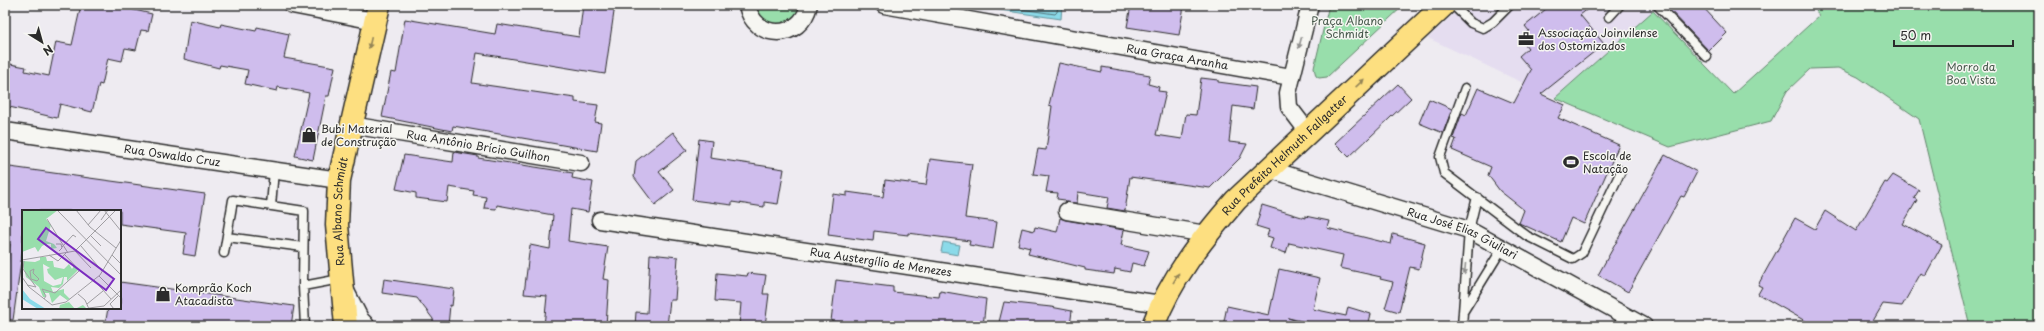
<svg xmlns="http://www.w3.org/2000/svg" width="2044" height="331" font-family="'Playpen Sans',sans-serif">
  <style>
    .built { fill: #e5ddf0 }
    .green { fill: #98deab; stroke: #62846b }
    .water { fill: #8bdae9; stroke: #65949d }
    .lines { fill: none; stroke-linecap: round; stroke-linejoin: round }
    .shore { stroke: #517177; stroke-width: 1 }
    .building { fill: #cfbded; stroke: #2b2b2b }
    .lane-casing { stroke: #2b2b2b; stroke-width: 11 }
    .street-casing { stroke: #2b2b2b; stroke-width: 19 }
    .secondary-casing { stroke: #2b2b2b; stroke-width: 25 }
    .primary-casing { stroke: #2b2b2b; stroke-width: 25 }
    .lane { stroke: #f6f6f2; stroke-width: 8 }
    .street { stroke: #f6f6f2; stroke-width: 16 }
    .secondary { stroke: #f6f6f2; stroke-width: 22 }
    .primary { stroke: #fddf80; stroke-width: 22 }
    .oneway { fill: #948556 }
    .oneway2 { fill: #90908e }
    .labels { text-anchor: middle; stroke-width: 3; stroke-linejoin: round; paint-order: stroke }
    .park-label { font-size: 11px; fill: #46584b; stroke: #f6f6f2 }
    .poi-label { font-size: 11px; fill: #2b2b2b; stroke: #f6f6f2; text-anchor: start }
    .street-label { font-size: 11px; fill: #2b2b2b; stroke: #f6f6f2 }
    .inset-road { fill: none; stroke: #a09ea2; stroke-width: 1 }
    .view { fill: #7b2cbf; fill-opacity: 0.15; stroke: #7b2cbf; stroke-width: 2 }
    .inset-edge { fill: none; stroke: #2b2b2b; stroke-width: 2 }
  </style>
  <rect width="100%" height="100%" fill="#eeebf1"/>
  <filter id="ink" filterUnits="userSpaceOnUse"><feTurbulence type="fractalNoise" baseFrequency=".025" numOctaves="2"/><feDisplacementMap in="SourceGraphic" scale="8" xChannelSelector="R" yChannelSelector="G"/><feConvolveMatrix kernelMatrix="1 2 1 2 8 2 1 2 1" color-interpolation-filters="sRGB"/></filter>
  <g filter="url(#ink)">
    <path class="built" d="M1463,5H1647L1653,11L1555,98L1428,38Z"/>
    <path class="green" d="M752,5H804L789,25L764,24Z
      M1329,5H1404L1327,77L1319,78L1316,76L1314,68Z
      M1813,5H2039V326H1970L1919,119L1858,77L1838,68L1810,69L1787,91L1771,121L1670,147L1555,98L1653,11L1733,94L1819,16Z"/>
    <path class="water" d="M966,5H1062L1061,19Z
      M943,242L960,245L958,255L941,252Z"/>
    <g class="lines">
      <path class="shore" d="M993,5L1055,14L1057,12L1058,5"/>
    </g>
    <path class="building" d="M81,5H112L152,14L148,31L141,30L136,50L125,48L122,61L108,58L102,85L99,84L92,112L60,104L57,118L5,106V63L26,67L25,71L49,76L56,42L72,45Z
      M583,5H615L605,74L477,53L472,83L575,98V102L598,105L595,122L601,123L597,151L453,126L452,131L382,117L391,72L396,73L405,19L495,34L497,24L579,37Z
      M1131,5L1184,6L1179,35L1127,27Z
      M1551,5H1593L1580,15L1604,44L1541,94L1565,105L1558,118L1619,145L1584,224L1571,218L1561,242L1519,223L1524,210L1500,191L1488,175L1491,167L1452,150L1456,139L1453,138L1462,113L1466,115L1478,88L1514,103L1531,70L1519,56L1528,48L1520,38L1529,31L1525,26Z
      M1665,5H1701L1727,33L1709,51Z
      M190,20L220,27L221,24L256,31L257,27L289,34L284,58L335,67L329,96H326L313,160L295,156L309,93L278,87L277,91L245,84L248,70L220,65L219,68L184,59Z
      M1059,63L1102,72V67L1150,75L1148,84L1159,87L1158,91L1166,92L1156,135L1182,139L1186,114L1196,115L1201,78L1218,80V82L1256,87L1253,109L1233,106L1229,142L1247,144L1240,158L1210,188L1130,177L1125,211L1107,208L1109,197L1078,192L1077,203L1064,202L1065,200L1057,199L1058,193L1046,192L1049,176L1033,174L1038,149L1046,150L1052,106L1049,105Z
      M1398,84L1411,98L1349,157L1335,143Z
      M1429,99L1452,109L1443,133L1419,123Z
      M673,132L687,150L659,172L674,190L655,205L634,177L636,161Z
      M699,139L712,141L710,158L784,169L778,204L764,202V207L732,202V205L692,200Z
      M454,152L478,156V158L573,173L572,178L593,182L588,212L571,209L568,241L608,247L603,279L609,280L606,326H544L547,296L524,294L530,245L550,249L553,215L497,205L496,209L484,208L486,197L473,195L474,191L449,187L447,202L416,198V193L396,189L404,155L453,162Z
      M1665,155L1697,172L1684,197L1681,196L1628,292L1598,275Z
      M930,159L972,164L965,218L997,222L993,249L969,245L970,241L908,233V235L874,231L873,241L828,235L833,194L847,196V192L883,197L885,180L926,185Z
      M10,167L205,194L195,256L183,254L186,233L120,224V211H23V247L13,320L5,319V284L10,244H5V198Z
      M1893,175L1919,190L1914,198L1917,200L1903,224L1942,245L1925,276L1921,273L1902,306L1883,304L1870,326H1814L1758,294L1762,287L1758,285L1795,218L1815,229L1825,211L1856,231L1885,182L1887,183Z
      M1262,205L1305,218V216L1329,221L1327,228L1391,244L1393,234L1425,243L1419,269L1410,267L1399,312L1385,308L1393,282L1380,279L1381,277L1340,268L1343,255L1289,243L1286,253L1270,248L1273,238L1267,236L1269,230L1256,226Z
      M1060,218L1065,220L1124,230L1121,245L1149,251L1144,266L1132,263L1130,272L1115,269L1114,274L1085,270V268L1028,254L1030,248L1018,245L1022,228L1034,231L1035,227L1057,232Z
      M650,254L678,257L675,300H670L667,326H635L636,312L647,313Z
      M1279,269L1320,278L1313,309L1346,316L1348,307L1371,314L1368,326H1325L1288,318L1294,320V326H1223L1227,306L1269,315Z
      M717,273L747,276L748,273L766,275L763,294H769L765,326H739L741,303L715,301Z
      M384,279L454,289L452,306L450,305L448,326H433V319L417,298L382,293Z
      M836,280L893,287V292L939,297L940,291L986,299L983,326H860V324L831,321Z
      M120,282L294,306L291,326H105L108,308H120Z
      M1004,302L1051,307L1072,311L1070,326H998Z"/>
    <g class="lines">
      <defs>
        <path id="lane" d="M1453,5L1471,23L1483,28L1493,22L1510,5
          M1657,5L1707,57
          M1609,17L1620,5
          M1465,88L1440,157L1444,173L1527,236L1573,259L1582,253L1621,171
          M271,206L274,170
          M227,237L303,247
          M224,253L233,200L304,211L303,286L305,326
          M303,286L340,279
          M1463,312L1503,247
          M1462,326L1469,230L1477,197"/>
        <g id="street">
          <path d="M292,5L375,21"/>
          <path d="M747,5C754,41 801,41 809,5"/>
          <path id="s1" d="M884,5L1291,77"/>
          <path id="s2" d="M351,125L581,163"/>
          <path id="s3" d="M5,131L339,180"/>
          <path d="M1308,132L1289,107L1288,93L1310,5"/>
          <path id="s4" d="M1268,169L1469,230L1644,326"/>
          <path d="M1067,211L1206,234"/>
          <path id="s5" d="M600,220L1161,304"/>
        </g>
        <path id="secondary" d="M343,292L358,321L363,326"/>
        <g id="primary">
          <path id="s6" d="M346,326L337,225L339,180L379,5"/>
          <path id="s7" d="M1153,326C1171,278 1202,239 1236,200L1444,5"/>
        </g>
      </defs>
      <use href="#lane" class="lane-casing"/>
      <use href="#street" class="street-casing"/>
      <use href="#secondary" class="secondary-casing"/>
      <use href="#primary" class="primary-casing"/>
      <use href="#lane" class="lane"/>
      <use href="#street" class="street"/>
      <use href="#secondary" class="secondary"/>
      <use href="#primary" class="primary"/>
    </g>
    <defs><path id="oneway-solid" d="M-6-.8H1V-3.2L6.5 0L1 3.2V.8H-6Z"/></defs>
    <g class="oneway">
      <use href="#oneway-solid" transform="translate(370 43) rotate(103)"/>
      <use href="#oneway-solid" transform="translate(1360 83) rotate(-43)"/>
      <use href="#oneway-solid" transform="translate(1176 278) rotate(-60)"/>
    </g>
    <g class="oneway2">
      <use href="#oneway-solid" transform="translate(1300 43) rotate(105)"/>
      <use href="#oneway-solid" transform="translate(1465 269) rotate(95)"/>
    </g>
  </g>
  <defs>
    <symbol id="office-bare" viewBox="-9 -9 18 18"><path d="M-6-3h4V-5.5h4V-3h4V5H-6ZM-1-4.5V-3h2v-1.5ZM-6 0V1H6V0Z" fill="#2b2b2b" stroke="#f6f6f2" stroke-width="2.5" paint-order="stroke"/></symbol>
    <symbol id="shop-bare" viewBox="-9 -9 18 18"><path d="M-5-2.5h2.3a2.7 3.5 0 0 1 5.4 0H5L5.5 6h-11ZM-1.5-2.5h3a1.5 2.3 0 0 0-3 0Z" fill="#2b2b2b" stroke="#f6f6f2" stroke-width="2.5" paint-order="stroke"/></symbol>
    <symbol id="stadium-bare" viewBox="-9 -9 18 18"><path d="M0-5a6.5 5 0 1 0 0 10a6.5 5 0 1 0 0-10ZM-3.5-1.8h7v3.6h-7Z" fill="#2b2b2b" stroke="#f6f6f2" stroke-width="2.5" paint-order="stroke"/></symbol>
  </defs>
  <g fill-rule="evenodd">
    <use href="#office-bare" x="1515" y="28" width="22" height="22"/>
    <use href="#shop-bare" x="298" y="124" width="22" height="22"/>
    <use href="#stadium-bare" x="1560" y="151" width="22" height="22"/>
    <use href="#shop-bare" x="152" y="283" width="22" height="22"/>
  </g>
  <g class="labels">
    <g class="park-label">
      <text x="1347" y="25">Praça Albano<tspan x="1347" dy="13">Schmidt</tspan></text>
      <text x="1971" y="71">Morro da<tspan x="1971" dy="13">Boa Vista</tspan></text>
    </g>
    <g class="poi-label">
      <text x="1538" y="37">Associação Joinvilense<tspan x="1538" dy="13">dos Ostomizados</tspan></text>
      <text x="321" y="133">Bubi Material<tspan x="321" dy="13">de Construção</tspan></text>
      <text x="1583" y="160">Escola de<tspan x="1583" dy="13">Natação</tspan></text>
      <text x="175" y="292">Komprão Koch<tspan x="175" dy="13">Atacadista</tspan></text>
    </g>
    <g class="street-label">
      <text dy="4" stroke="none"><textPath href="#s1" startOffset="298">Rua Graça Aranha</textPath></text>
      <text dy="4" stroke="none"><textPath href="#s2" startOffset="129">Rua Antônio Brício Guilhon</textPath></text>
      <text dy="4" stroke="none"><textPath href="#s3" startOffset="169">Rua Oswaldo Cruz</textPath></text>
      <text dy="4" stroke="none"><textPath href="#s7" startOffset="218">Rua Prefeito Helmuth Fallgatter</textPath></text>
      <text dy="4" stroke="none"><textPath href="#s6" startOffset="115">Rua Albano Schmidt</textPath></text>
      <text dy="4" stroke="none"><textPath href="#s4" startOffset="205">Rua José Elias Giuliari</textPath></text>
      <text dy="4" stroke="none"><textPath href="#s5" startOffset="284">Rua Austergílio de Menezes</textPath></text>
    </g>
  </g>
  <g transform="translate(22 210)">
    <rect width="99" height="99" fill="#eeebf1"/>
    <path d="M0,0H36L24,9L29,15L24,31L32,34L35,38L29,39V34H24L20,36L16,42L13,37L0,42ZM18,47H24L25,51H31L32,57L42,59L47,54L50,59L52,56L56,60L45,71V67H42L41,74L37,78L29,77L31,82L42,79V83L48,89L45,90L38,85L30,93L27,83H23V87H21L17,77L4,67L0,51L13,52L18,50ZM21,54L28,58L25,59L26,63L33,70L41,67L39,74L31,76L22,71ZM47,92L53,99L61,95L65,99H37L38,95Z" fill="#98deab" fill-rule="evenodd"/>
    <path d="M0,79L8,89L24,99H16L0,89Z" fill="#8bdae9"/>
    <path class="inset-road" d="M54,0L68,17L94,38M82,0L99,21M36,1L99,65M25,9L46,43M79,10L86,0M66,15L79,0M69,26L79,36M34,34H39L40,38L37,41M59,36L80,61M40,37L51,25L54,27M53,41L69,58M27,45L36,51L44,43M43,45L57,60M90,45L99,54M0,50L53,41L94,0M2,51L1,59L14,77L5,75M12,59L11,63L17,69L15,71L9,69L8,61ZM77,66L99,88M0,67L7,77L30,95L44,92L78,65L99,30M72,70L89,89M56,84L63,90L67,99M22,89L24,86L20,79L33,83L57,61M65,94L81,81M67,98L82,96L99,80M92,99L88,94L96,86"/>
    <path class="view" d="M24,18L92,69L84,80L16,29Z"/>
    <rect width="99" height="99" class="inset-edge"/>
  </g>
  <rect width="2044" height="331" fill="none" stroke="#f6f6f2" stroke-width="20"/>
  <rect x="10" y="10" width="2024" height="311" fill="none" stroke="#2b2b2b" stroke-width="1.5" filter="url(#ink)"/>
  <g transform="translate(42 42) rotate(143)" stroke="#f6f6f2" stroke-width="3" paint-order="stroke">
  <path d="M0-3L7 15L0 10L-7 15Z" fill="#2b2b2b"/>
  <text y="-6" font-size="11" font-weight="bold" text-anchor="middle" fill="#2b2b2b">N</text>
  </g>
  <path d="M1894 40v6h119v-6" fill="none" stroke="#2b2b2b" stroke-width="2"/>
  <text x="1900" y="40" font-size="12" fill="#2b2b2b" stroke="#f6f6f2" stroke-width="3" paint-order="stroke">50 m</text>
</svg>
